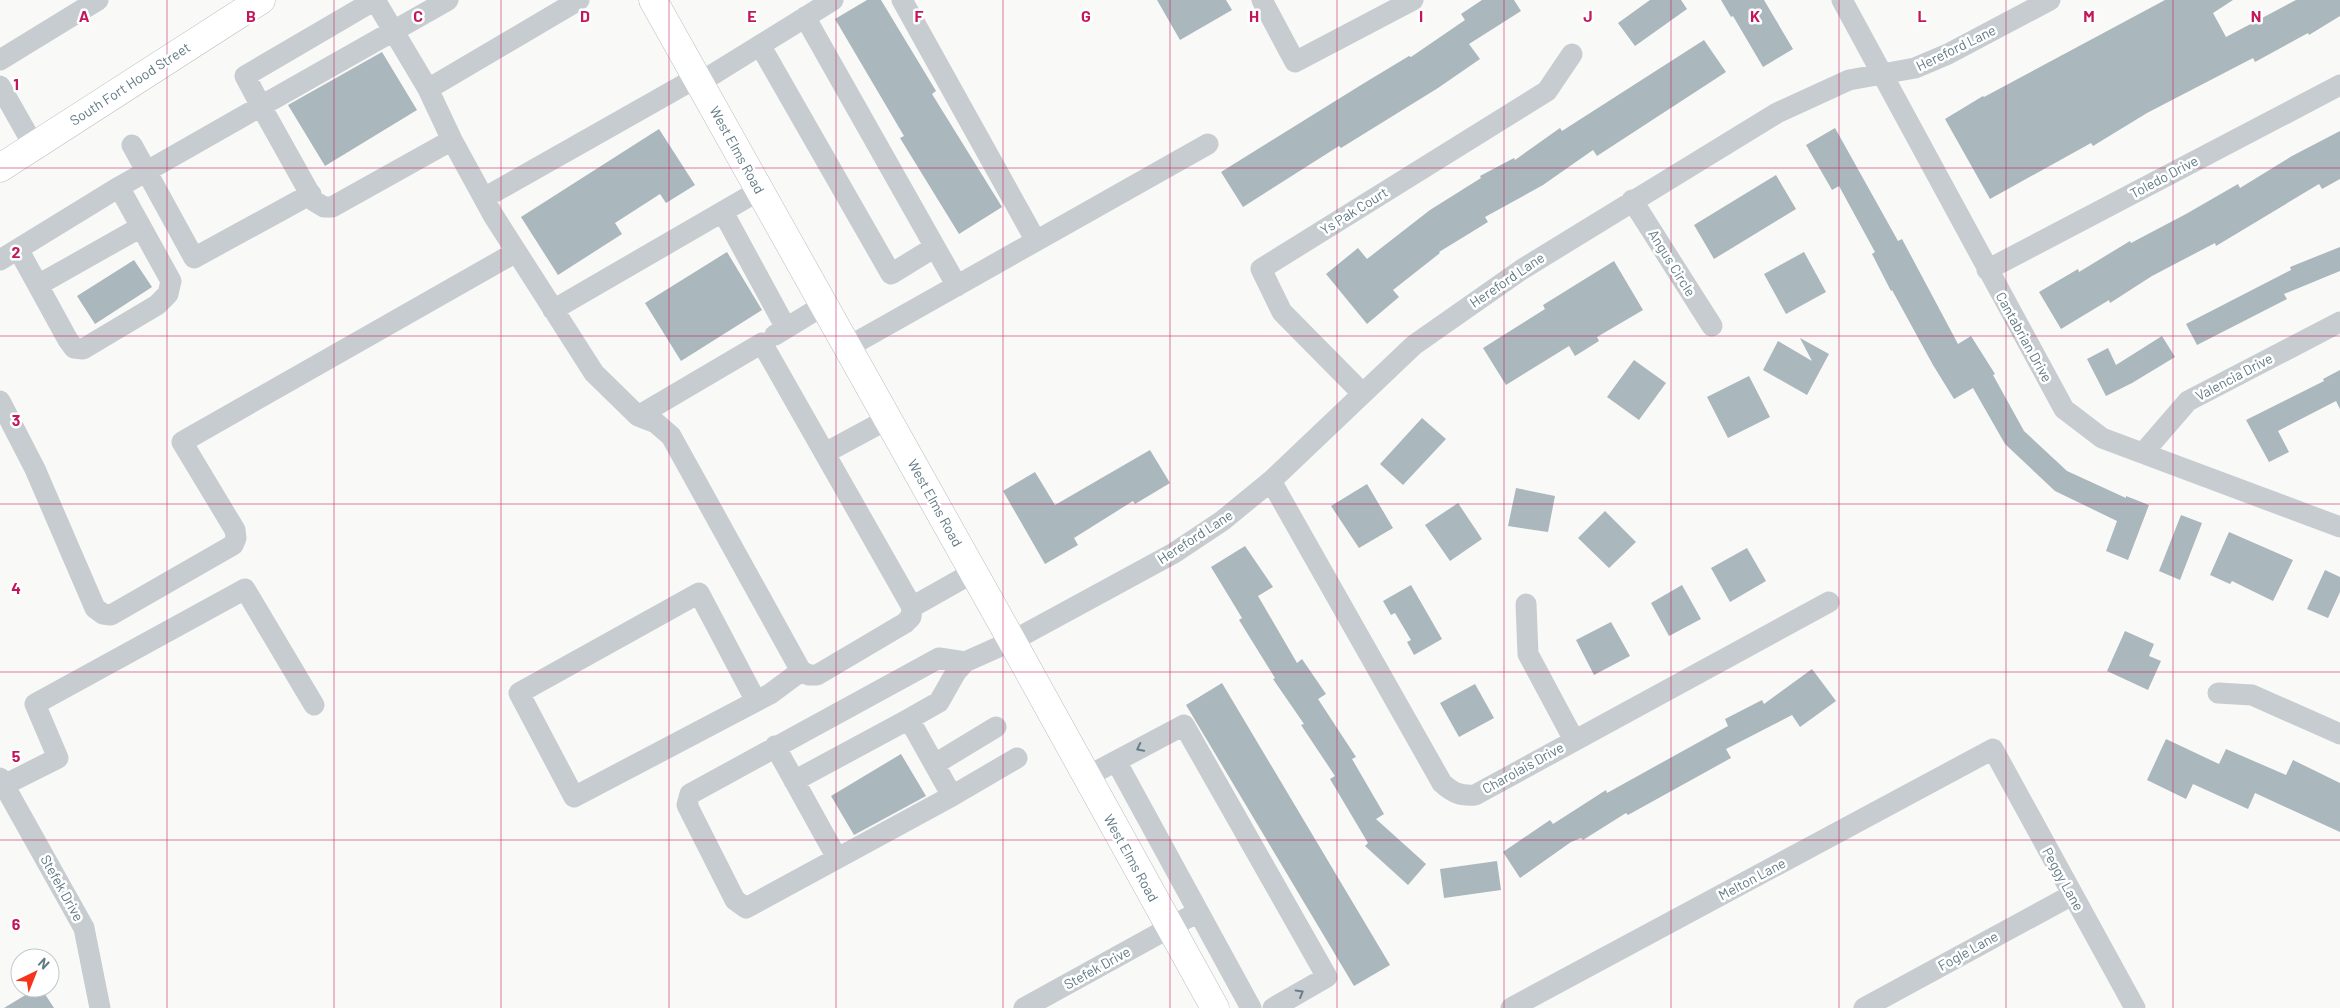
<svg xmlns="http://www.w3.org/2000/svg" width="2340" height="1008" font-family="Barlow,sans-serif">
  <style>
    .building { fill: #aab7bc }
    .lines { fill: none; stroke-linecap: round; stroke-linejoin: round }
    .major-casing { stroke: #b7bec1; stroke-width: 29 }
    .highway-casing { stroke: #b9bec1; stroke-width: 29 }
    .minor { stroke: #c6cccf; stroke-width: 21 }
    .major { stroke: #fff; stroke-width: 28 }
    .highway { stroke: #fff; stroke-width: 28 }
    .oneway { stroke: #667e89 }
    .grid { fill: none; stroke: #c2185b; stroke-width: 1; stroke-opacity: 0.55 }
    .labels { text-anchor: middle; stroke-width: 5; stroke-linejoin: round; paint-order: stroke }
    .street-label { font-size: 14px; fill: #617a85; stroke: #fff }
    .grid-label { font-size: 16px; text-anchor: middle; font-weight: bold; fill: #c2185b; stroke: #fff; stroke-width: 5; stroke-linejoin: round; paint-order: stroke }
  </style>
  <rect width="100%" height="100%" fill="#f9f9f7"/>
  <path class="building" d="M867,0H881L936,91L932,94L1002,207L959,234L900,138L904,136L835,19Z
    M1157,0H1226L1232,10L1180,40Z
    M1482,0H1514L1521,11L1469,44L1480,59L1438,88L1341,148L1339,146L1243,207L1221,172L1361,85L1409,56L1411,57L1465,20L1461,14Z
    M1650,0H1681L1687,9L1635,46L1618,23Z
    M1721,0H1764L1793,49L1763,67L1733,16L1731,17Z
    M2165,0H2233L2213,13L2226,37L2296,0H2340V16L2309,35L2308,33L2255,62L2253,58L2147,113L2093,146L2091,143L1990,199L1945,119L1983,96L1984,97Z
    M1704,40L1726,72L1597,156L1593,150L1543,185L1485,217L1488,222L1439,252L1440,253L1393,290L1399,297L1367,324L1326,274L1358,248L1367,259L1430,210L1481,178L1480,176L1514,158L1515,160L1560,128L1562,131Z
    M382,52L417,110L325,166L288,105Z
    M1835,128L1898,241L1902,239L1958,344L1971,336L1995,374L1993,375L2024,431L2067,471L2126,498V496L2149,505L2128,560L2106,551L2117,521L2055,491L2005,444L1973,388L1954,399L1933,365L1892,290L1891,291L1872,254L1875,252L1839,186L1832,190L1806,145Z
    M659,129L695,185L666,203L660,194L615,223L622,234L558,275L521,217Z
    M2340,131V179L2322,189L2319,184L2216,246L2215,243L2152,276L2110,303L2109,300L2061,329L2039,292L2078,269L2079,272L2130,241L2131,243L2186,214L2238,184L2240,188L2292,156Z
    M1776,175L1796,209L1714,259L1694,225Z
    M2340,247V271L2284,294L2287,299L2197,345L2186,324L2291,270L2290,267Z
    M727,252L762,310L681,361L645,303Z
    M1804,252L1826,292L1786,314L1764,274Z
    M134,260L152,287L95,324L77,296Z
    M1614,261L1643,310L1597,337L1599,341L1575,356L1569,346L1506,385L1483,348L1545,309L1543,305Z
    M2162,336L2175,357L2132,383L2106,396L2087,359L2108,348L2116,365Z
    M1800,338L1829,354L1807,395L1763,370L1778,341L1812,361Z
    M1634,360L1666,383L1639,420L1607,397Z
    M2340,370V409L2336,401L2278,431L2289,452L2269,462L2246,420L2324,381L2323,379Z
    M1749,376L1770,417L1728,438L1707,397Z
    M1422,418L1446,439L1403,485L1380,464Z
    M1150,450L1170,483L1135,504L1133,501L1074,538L1078,545L1045,564L1003,491L1035,472L1055,505Z
    M1367,484L1393,528L1359,548L1331,506Z
    M1516,488L1555,496L1548,532L1508,526Z
    M1458,503L1482,539L1450,561L1425,525Z
    M1605,511L1636,542L1609,568L1578,538Z
    M2181,515L2202,523L2180,580L2159,571Z
    M2229,532L2293,560L2273,601L2232,581L2230,584L2210,575Z
    M1245,546L1273,587L1258,596L1297,663L1302,659L1326,694L1318,699L1356,757L1352,759L1384,814L1376,819L1426,864L1408,885L1365,846L1368,843L1330,779L1335,776L1301,725L1304,724L1273,679L1275,678L1239,620L1242,618L1211,567Z
    M1747,548L1766,581L1730,602L1711,568Z
    M2325,570L2340,577V592L2328,618L2307,609Z
    M1411,585L1442,639L1414,655L1407,642L1411,640L1395,613L1391,615L1383,601Z
    M1682,585L1701,619L1669,636L1651,603Z
    M1611,622L1630,656L1594,675L1576,640Z
    M2125,631L2154,644L2149,656L2161,661L2148,690L2107,671Z
    M1812,669L1836,701L1800,727L1792,715L1726,749L1731,758L1628,815L1626,813L1583,840L1581,838L1571,842L1520,878L1503,852L1550,820L1553,824L1606,790L1607,793L1728,726L1725,719L1762,700L1764,704Z
    M1222,683L1390,965L1354,986L1186,705Z
    M1475,684L1494,718L1459,737L1440,703Z
    M2166,739L2219,764L2226,749L2286,775L2293,760L2340,783V832L2255,793L2248,809L2193,784L2186,799L2147,780Z
    M901,754L926,796L854,835L831,796Z
    M1497,861L1501,890L1444,898L1440,869Z
    M37,988H41L54,1008H4Z"/>
  <g class="lines">
    <defs>
      <path id="major" d="M653,0L1012,641L1215,1008"/>
      <path id="highway" d="M0,168L261,0"/>
    </defs>
    <use href="#major" class="major-casing"/>
    <use href="#highway" class="highway-casing"/>
    <path class="minor" d="M375,0L428,89L452,140L493,215L594,373L638,416L656,423L671,436L801,671L809,675H817L905,623L911,617L912,607L974,572
      M375,0L245,76L261,106L448,0
      M902,0L1036,241
      M1262,0L1295,62L1413,0
      M1842,0L2064,409L2102,438L2340,527
      M805,17L957,286
      M760,45L891,274L935,247
      M0,60L98,0
      M699,83L833,0
      M0,86L34,146
      M428,89L579,0
      M132,145L194,258L311,194
      M484,198L696,78
      M1632,200L1712,326
      M723,212L786,328
      M18,249L68,340L74,348L83,349L157,305L168,294L171,281L119,187
      M0,260L119,187L261,106L314,201L324,207H332L452,140
      M1987,270L2340,85
      M38,285L141,227
      M553,310L760,190
      M775,335L824,305
      M848,347L1208,144
      M1362,393L1282,312L1261,269L1547,91L1572,54
      M0,401L35,469L95,608L103,614L111,615L233,545L236,538L235,530L182,442L516,252
      M638,416L762,343L912,607
      M825,453L888,419
      M2143,453L2188,401L2340,322
      M1271,481L1442,783C1453,793 1460,796 1475,795L1829,602
      M1526,604L1528,654L1574,740
      M965,662L956,672L939,702L909,719L952,796L746,908L735,900L687,805L690,794L939,658L965,662L1012,641L1174,553L1222,521L1271,481L1414,345L1521,270L1777,113L1849,80L1915,68L1948,54L2050,0
      M2218,693L2252,695L2340,734
      M756,701L699,593L519,693L574,797L770,694L801,671
      M775,746L837,858
      M1116,761L1251,1008
      M935,764L996,727
      M1086,777L1184,725L1327,977L1273,1008
      M0,778L84,928L100,1008
      M794,781L909,719
      M4,785L58,758L35,704L245,589L314,705
      M952,796L1017,758
      M1024,1008L1198,912
      M1511,1008L1993,749L2135,1008
      M1864,1008L2072,895"/>
    <use href="#major" class="major"/>
    <use href="#highway" class="highway"/>
  </g>
  <defs><path id="oneway-chevron" d="M-2-3.5L2.5 0L-2 3.5" fill="none" stroke-width="1.6" stroke-linecap="round" stroke-linejoin="round" transform="scale(1.25)"/></defs>
  <g class="oneway">
    <use href="#oneway-chevron" transform="translate(1140 748) rotate(153)"/>
    <use href="#oneway-chevron" transform="translate(1300 993) rotate(-30)"/>
  </g>
  <path class="grid" d="M167,0V1008M334,0V1008M501,0V1008M669,0V1008M836,0V1008M1003,0V1008M1170,0V1008M1337,0V1008M1504,0V1008M1671,0V1008M1839,0V1008M2006,0V1008M2173,0V1008M0,168H2340M0,336H2340M0,504H2340M0,672H2340M0,840H2340"/>
  <g class="labels">
    <g class="street-label">
      <text transform="translate(1956 48) rotate(-26)" y="5">Hereford Lane</text>
      <text transform="translate(130 84) rotate(-33)" y="5">South Fort Hood Street</text>
      <text transform="translate(737 150) rotate(61)" y="5">West Elms Road</text>
      <text transform="translate(2164 177) rotate(-28)" y="5">Toledo Drive</text>
      <text transform="translate(1354 211) rotate(-32)" y="5">Ys Pak Court</text>
      <text transform="translate(1672 263) rotate(58)" y="5">Angus Circle</text>
      <text transform="translate(1507 280) rotate(-34)" y="5">Hereford Lane</text>
      <text transform="translate(2024 337) rotate(61)" y="5">Cantabrian Drive</text>
      <text transform="translate(2234 377) rotate(-28)" y="5">Valencia Drive</text>
      <text transform="translate(935 503) rotate(61)" y="5">West Elms Road</text>
      <text transform="translate(1195 537) rotate(-33)" y="5">Hereford Lane</text>
      <text transform="translate(1523 768) rotate(-29)" y="5">Charolais Drive</text>
      <text transform="translate(1131 858) rotate(61)" y="5">West Elms Road</text>
      <text transform="translate(1752 879) rotate(-28)" y="5">Melton Lane</text>
      <text transform="translate(2063 879) rotate(61)" y="5">Peggy Lane</text>
      <text transform="translate(62 888) rotate(61)" y="5">Stefek Drive</text>
      <text transform="translate(1968 951) rotate(-29)" y="5">Fogle Lane</text>
      <text transform="translate(1097 968) rotate(-29)" y="5">Stefek Drive</text>
    </g>
  </g>
  <g class="grid-label">
    <text x="84" y="22">A</text>
    <text x="251" y="22">B</text>
    <text x="418" y="22">C</text>
    <text x="585" y="22">D</text>
    <text x="752" y="22">E</text>
    <text x="919" y="22">F</text>
    <text x="1086" y="22">G</text>
    <text x="1254" y="22">H</text>
    <text x="1421" y="22">I</text>
    <text x="1588" y="22">J</text>
    <text x="1755" y="22">K</text>
    <text x="1922" y="22">L</text>
    <text x="2089" y="22">M</text>
    <text x="2256" y="22">N</text>
    <text x="16" y="90">1</text>
    <text x="16" y="258">2</text>
    <text x="16" y="426">3</text>
    <text x="16" y="594">4</text>
    <text x="16" y="762">5</text>
    <text x="16" y="930">6</text>
  </g>
  <g transform="translate(35 973) rotate(43)"><circle r="24" fill="#ffffff" stroke="#c0cace"/>
  <path d="M0-4L9 19L0 12L-9 19Z" fill="#f5341b"/>
  <text y="-8" font-size="14" font-weight="bold" text-anchor="middle" fill="#617a85">N</text>
  </g>
</svg>
